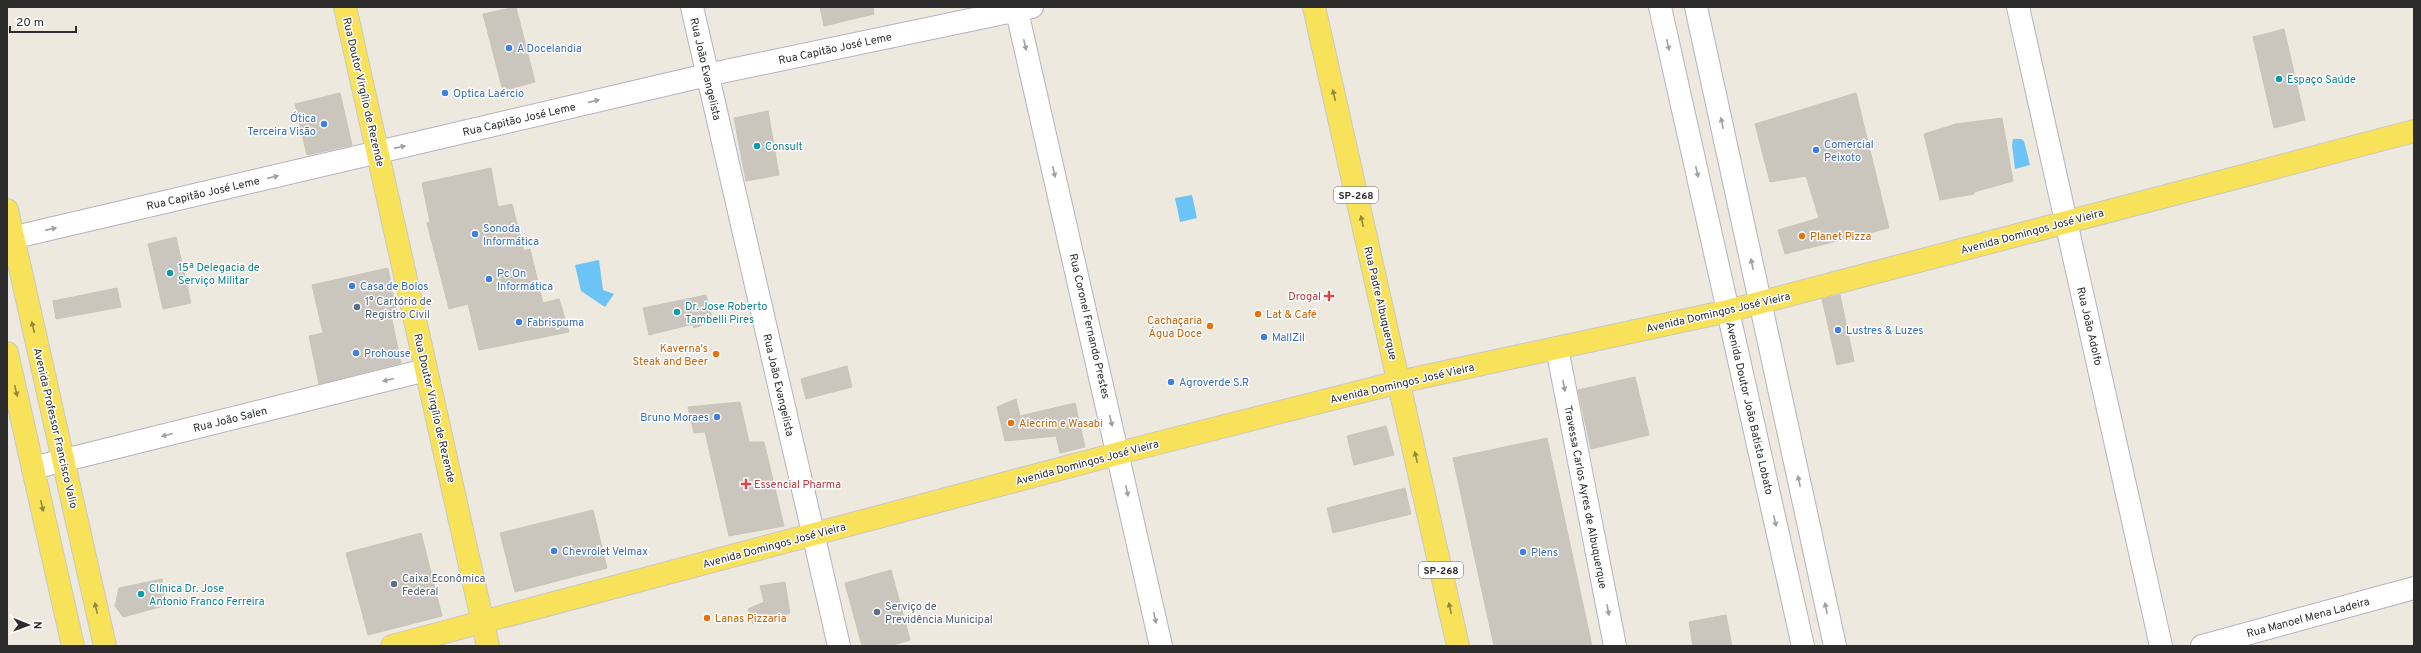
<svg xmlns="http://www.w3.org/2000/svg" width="2421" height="653" font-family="Overpass,sans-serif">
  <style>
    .water { fill: #6cc3f5 }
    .building { fill: #cac5bd; stroke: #cac5b7 }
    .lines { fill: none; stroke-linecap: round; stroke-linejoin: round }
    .minor-casing { stroke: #b2b2c0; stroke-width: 24 }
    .major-casing { stroke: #c8c8c8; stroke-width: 24 }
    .minor { stroke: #fff; stroke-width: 22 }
    .major { stroke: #f8e259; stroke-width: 22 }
    .oneway { fill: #a0a0a0 }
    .oneway2 { fill: #928742 }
    .shop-dot { fill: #3f7fe0; stroke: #fff; stroke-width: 1.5 }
    .culture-dot { fill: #0f9aa8; stroke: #fff; stroke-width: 1.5 }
    .food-dot { fill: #e8710a; stroke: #fff; stroke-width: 1.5 }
    .health-dot { fill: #e0444e; stroke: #fff; stroke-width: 1.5 }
    .service-dot { fill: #5c6f8a; stroke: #fff; stroke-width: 1.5 }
    .labels { text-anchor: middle; stroke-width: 3; stroke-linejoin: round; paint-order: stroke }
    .shield { fill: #fff; stroke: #6b6b6b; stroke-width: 1 }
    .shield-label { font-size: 10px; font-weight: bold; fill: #2c2c2c }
    .shop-label { font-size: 11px; fill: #366cbe; stroke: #fff; text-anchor: start }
    .street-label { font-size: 11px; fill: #2c2c2c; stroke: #fff }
    .culture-label { font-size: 11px; fill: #0d838f; stroke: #fff; text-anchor: start }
    .food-label { font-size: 11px; fill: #c56008; stroke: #fff; text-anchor: start }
    .health-label { font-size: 11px; fill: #be3a42; stroke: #fff; text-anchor: end }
    .service-label { font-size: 11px; fill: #4e5e75; stroke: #fff; text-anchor: start }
  </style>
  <rect width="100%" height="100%" fill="#eee9de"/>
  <path class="water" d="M2013,139H2021L2024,141L2030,165L2015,169L2012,145Z
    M1192,195L1197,218L1180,222L1175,198Z
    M599,260L603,290L614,294L605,307L581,291L575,265Z"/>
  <path class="building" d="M516,7L535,82L503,91L483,14Z
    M820,7H873L874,14L824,26Z
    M2284,29L2305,120L2274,128L2253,37Z
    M340,93L352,145L307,155L295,104Z
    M1856,93L1889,228L1785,254L1778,230L1819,218L1806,176L1770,182L1755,124Z
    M768,111L779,175L746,181L734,118Z
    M2002,118L2013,181L1974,192V194L1940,200L1924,134L1956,124Z
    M491,168L498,207L512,204L524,251L530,249L543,303L559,299L569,332L479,350L468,304L449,309L427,223L430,222L422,183Z
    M176,237L191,303L163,309L148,244Z
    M388,268L396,310L390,311L401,363L319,384L309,336L323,333L312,285Z
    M117,288L121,307L56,319L53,301Z
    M706,295L713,321L694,328L693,324L649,335L643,308Z
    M1840,295L1854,361L1837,365L1822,299Z
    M847,366L852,387L806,399L801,379Z
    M1635,377L1649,435L1591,449L1578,390Z
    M1016,399L1020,416L1075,403L1085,447L1060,453L1056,436L1005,441L997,407Z
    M740,402L749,442H764L784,526L729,536L705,432L694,433L688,407Z
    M1386,426L1394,455L1354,465L1347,436Z
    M1547,438L1592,646H1494L1453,458Z
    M1405,488L1411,514L1333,533L1327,508Z
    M593,510L607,568L515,592L500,533Z
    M421,533L442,616L368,635L346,553Z
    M891,570L910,640L890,646H862L845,583Z
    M162,579L167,605L123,617L115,606L119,588Z
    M785,582L790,613L753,624L748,609L764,602L760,586Z
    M1726,615L1732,646H1693L1689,622Z"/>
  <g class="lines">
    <defs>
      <path id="minor" d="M692,7L839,646
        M1016,7L1161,646
        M1660,7L1803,646
        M1696,7L1835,646
        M2018,7L2161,646
        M7,239L707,75L1032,7
        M1557,348L1615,646
        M33,468L426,370
        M2202,646L2414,588"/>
      <path id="major" d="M345,7L488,646
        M1314,7L1458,646
        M7,210L105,646
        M7,353L73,646
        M392,646L1150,445L1399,382L1728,311L2414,131"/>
    </defs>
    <use href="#minor" class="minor-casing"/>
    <use href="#major" class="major-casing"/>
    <use href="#minor" class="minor"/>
    <use href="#major" class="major"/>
  </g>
  <defs><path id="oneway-solid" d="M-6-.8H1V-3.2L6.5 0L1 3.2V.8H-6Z"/></defs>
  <g class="oneway">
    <use href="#oneway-solid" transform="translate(1025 45) rotate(77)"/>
    <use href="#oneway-solid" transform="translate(1668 45) rotate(77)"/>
    <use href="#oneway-solid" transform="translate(594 101) rotate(-13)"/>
    <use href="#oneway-solid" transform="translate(1722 123) rotate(-102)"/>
    <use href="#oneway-solid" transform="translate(400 147) rotate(-13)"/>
    <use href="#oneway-solid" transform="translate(1054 172) rotate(77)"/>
    <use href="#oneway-solid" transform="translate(1697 172) rotate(77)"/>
    <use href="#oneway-solid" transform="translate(273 177) rotate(-13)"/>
    <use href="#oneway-solid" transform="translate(51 229) rotate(-13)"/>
    <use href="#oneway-solid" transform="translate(1752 264) rotate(-102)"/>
    <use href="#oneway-solid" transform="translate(388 380) rotate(166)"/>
    <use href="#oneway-solid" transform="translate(1564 386) rotate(79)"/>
    <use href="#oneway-solid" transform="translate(1111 421) rotate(77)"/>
    <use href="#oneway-solid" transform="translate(167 435) rotate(166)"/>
    <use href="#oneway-solid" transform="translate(1799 481) rotate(-102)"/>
    <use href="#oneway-solid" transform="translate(1127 491) rotate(78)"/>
    <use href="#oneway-solid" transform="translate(1775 521) rotate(77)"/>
    <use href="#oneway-solid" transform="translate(1826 608) rotate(-102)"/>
    <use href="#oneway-solid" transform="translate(1608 610) rotate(79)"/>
    <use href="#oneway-solid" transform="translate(1155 618) rotate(78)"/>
  </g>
  <g class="oneway2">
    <use href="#oneway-solid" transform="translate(1334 95) rotate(-103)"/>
    <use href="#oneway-solid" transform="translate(1362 221) rotate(-103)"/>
    <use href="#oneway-solid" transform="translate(33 327) rotate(-103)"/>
    <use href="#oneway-solid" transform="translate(16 391) rotate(77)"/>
    <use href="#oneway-solid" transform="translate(1416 457) rotate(-103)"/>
    <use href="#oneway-solid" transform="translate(42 506) rotate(77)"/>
    <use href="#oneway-solid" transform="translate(96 608) rotate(-103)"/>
    <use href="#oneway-solid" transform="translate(1450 608) rotate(-103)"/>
  </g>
  <g class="shop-dot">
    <circle cx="509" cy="48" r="4"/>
    <circle cx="445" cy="93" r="4"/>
    <circle cx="324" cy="124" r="4"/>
    <circle cx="1816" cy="150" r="4"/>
    <circle cx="475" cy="234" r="4"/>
    <circle cx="489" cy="279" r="4"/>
    <circle cx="352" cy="286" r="4"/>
    <circle cx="519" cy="322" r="4"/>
    <circle cx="1838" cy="330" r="4"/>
    <circle cx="1264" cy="337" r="4"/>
    <circle cx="356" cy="353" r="4"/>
    <circle cx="1171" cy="382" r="4"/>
    <circle cx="717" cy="417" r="4"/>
    <circle cx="554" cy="551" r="4"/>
    <circle cx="1523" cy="552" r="4"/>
  </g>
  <g class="culture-dot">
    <circle cx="2279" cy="79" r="4"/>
    <circle cx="757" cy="146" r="4"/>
    <circle cx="170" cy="273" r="4"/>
    <circle cx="677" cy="312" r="4"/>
    <circle cx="141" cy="594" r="4"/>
  </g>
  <g class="food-dot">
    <circle cx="1802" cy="236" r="4"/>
    <circle cx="1258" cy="314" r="4"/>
    <circle cx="1210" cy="326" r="4"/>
    <circle cx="716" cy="354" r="4"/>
    <circle cx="1011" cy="423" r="4"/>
    <circle cx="707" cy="618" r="4"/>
  </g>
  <g class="health-dot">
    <path d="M1327 290h4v4h4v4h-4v4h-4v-4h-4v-4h4z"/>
    <path d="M744 478h4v4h4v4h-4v4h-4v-4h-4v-4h4z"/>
  </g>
  <g class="service-dot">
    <circle cx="357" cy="307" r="4"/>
    <circle cx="394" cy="584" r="4"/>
    <circle cx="877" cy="612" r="4"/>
  </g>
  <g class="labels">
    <g class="shield">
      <rect x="1334" y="187" width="44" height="16" rx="3"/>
      <rect x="1419" y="562" width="44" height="16" rx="3"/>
    </g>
    <g class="shield-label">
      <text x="1356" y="199">SP-268</text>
      <text x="1441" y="574">SP-268</text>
    </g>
    <g class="shop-label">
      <text x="517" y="52">A Docelandia</text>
      <text x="453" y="97">Optica Laércio</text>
      <text x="316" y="122" text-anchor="end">Ótica<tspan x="316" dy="13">Terceira Visão</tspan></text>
      <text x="1824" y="148">Comercial<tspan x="1824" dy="13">Peixoto</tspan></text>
      <text x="483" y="232">Sonoda<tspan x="483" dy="13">Informática</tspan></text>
      <text x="497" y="277">Pc On<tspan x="497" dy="13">Informática</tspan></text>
      <text x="360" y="290">Casa de Bolos</text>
      <text x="527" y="326">Fabrispuma</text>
      <text x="1846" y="334">Lustres &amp; Luzes</text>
      <text x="1272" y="341">MallZil</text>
      <text x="364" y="357">Prohouse</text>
      <text x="1179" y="386">Agroverde S.R</text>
      <text x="709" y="421" text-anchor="end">Bruno Moraes</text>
      <text x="562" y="555">Chevrolet Velmax</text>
      <text x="1531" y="556">Plens</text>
    </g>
    <g class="street-label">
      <text transform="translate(835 48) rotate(-12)" y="4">Rua Capitão José Leme</text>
      <text transform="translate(706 69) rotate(77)" y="4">Rua João Evangelista</text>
      <text transform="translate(364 92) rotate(77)" y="4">Rua Doutor Virgílio de Rezende</text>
      <text transform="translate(519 119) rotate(-13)" y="4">Rua Capitão José Leme</text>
      <text transform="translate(203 193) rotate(-13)" y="4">Rua Capitão José Leme</text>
      <text transform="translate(2032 231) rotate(-15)" y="4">Avenida Domingos José Vieira</text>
      <text transform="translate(1381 303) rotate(77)" y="4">Rua Padre Albuquerque</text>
      <text transform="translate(1718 312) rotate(-13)" y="4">Avenida Domingos José Vieira</text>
      <text transform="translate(1090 326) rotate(77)" y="4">Rua Coronel Fernando Prestes</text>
      <text transform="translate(2090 326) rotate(77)" y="4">Rua João Adolfo</text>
      <text transform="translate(1402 383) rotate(-13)" y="4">Avenida Domingos José Vieira</text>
      <text transform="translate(779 385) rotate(77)" y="4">Rua João Evangelista</text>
      <text transform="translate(435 408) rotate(77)" y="4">Rua Doutor Virgílio de Rezende</text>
      <text transform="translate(1750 408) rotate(77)" y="4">Avenida Doutor João Batista Lobato</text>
      <text transform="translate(230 419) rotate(-14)" y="4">Rua João Salen</text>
      <text transform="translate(56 428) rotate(77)" y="4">Avenida Professor Francisco Valio</text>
      <text transform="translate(1087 462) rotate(-15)" y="4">Avenida Domingos José Vieira</text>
      <text transform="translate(1586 497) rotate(79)" y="4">Travessa Carlos Ayres de Albuquerque</text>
      <text transform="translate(774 545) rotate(-15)" y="4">Avenida Domingos José Vieira</text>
      <text transform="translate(2308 617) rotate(-15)" y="4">Rua Manoel Mena Ladeira</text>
    </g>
    <g class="culture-label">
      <text x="2287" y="83">Espaço Saúde</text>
      <text x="765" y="150">Consult</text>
      <text x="178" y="271">15ª Delegacia de<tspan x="178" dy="13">Serviço Militar</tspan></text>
      <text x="685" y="310">Dr. Jose Roberto<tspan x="685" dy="13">Tambelli Pires</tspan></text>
      <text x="149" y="592">Clínica Dr. Jose<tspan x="149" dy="13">Antonio Franco Ferreira</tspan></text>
    </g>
    <g class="food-label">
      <text x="1810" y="240">Planet Pizza</text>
      <text x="1266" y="318">Lat &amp; Café</text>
      <text x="1202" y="324" text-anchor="end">Cachaçaria<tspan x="1202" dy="13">Água Doce</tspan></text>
      <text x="708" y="352" text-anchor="end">Kaverna's<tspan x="708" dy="13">Steak and Beer</tspan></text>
      <text x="1019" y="427">Alecrim e Wasabi</text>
      <text x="715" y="622">Lanas Pizzaria</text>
    </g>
    <g class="health-label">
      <text x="1321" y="300">Drogal</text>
      <text x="754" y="488" text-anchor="start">Essencial Pharma</text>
    </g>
    <g class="service-label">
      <text x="365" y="305">1° Cartório de<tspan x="365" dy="13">Registro Civil</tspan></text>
      <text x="402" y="582">Caixa Econômica<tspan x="402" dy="13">Federal</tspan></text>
      <text x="885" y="610">Serviço de<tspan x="885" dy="13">Previdência Municipal</tspan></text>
    </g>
  </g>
  <rect width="2421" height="653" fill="none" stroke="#2c2c2c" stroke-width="16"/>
  <g transform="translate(28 625) rotate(91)" stroke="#ffffff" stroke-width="3" paint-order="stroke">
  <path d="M0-3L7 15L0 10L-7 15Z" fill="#2c2c2c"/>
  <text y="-6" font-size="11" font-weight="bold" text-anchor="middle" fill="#2c2c2c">N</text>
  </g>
  <path d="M10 26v6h66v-6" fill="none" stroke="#2c2c2c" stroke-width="2"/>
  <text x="16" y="26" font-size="12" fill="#2c2c2c" stroke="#ffffff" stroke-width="3" paint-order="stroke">20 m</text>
</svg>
